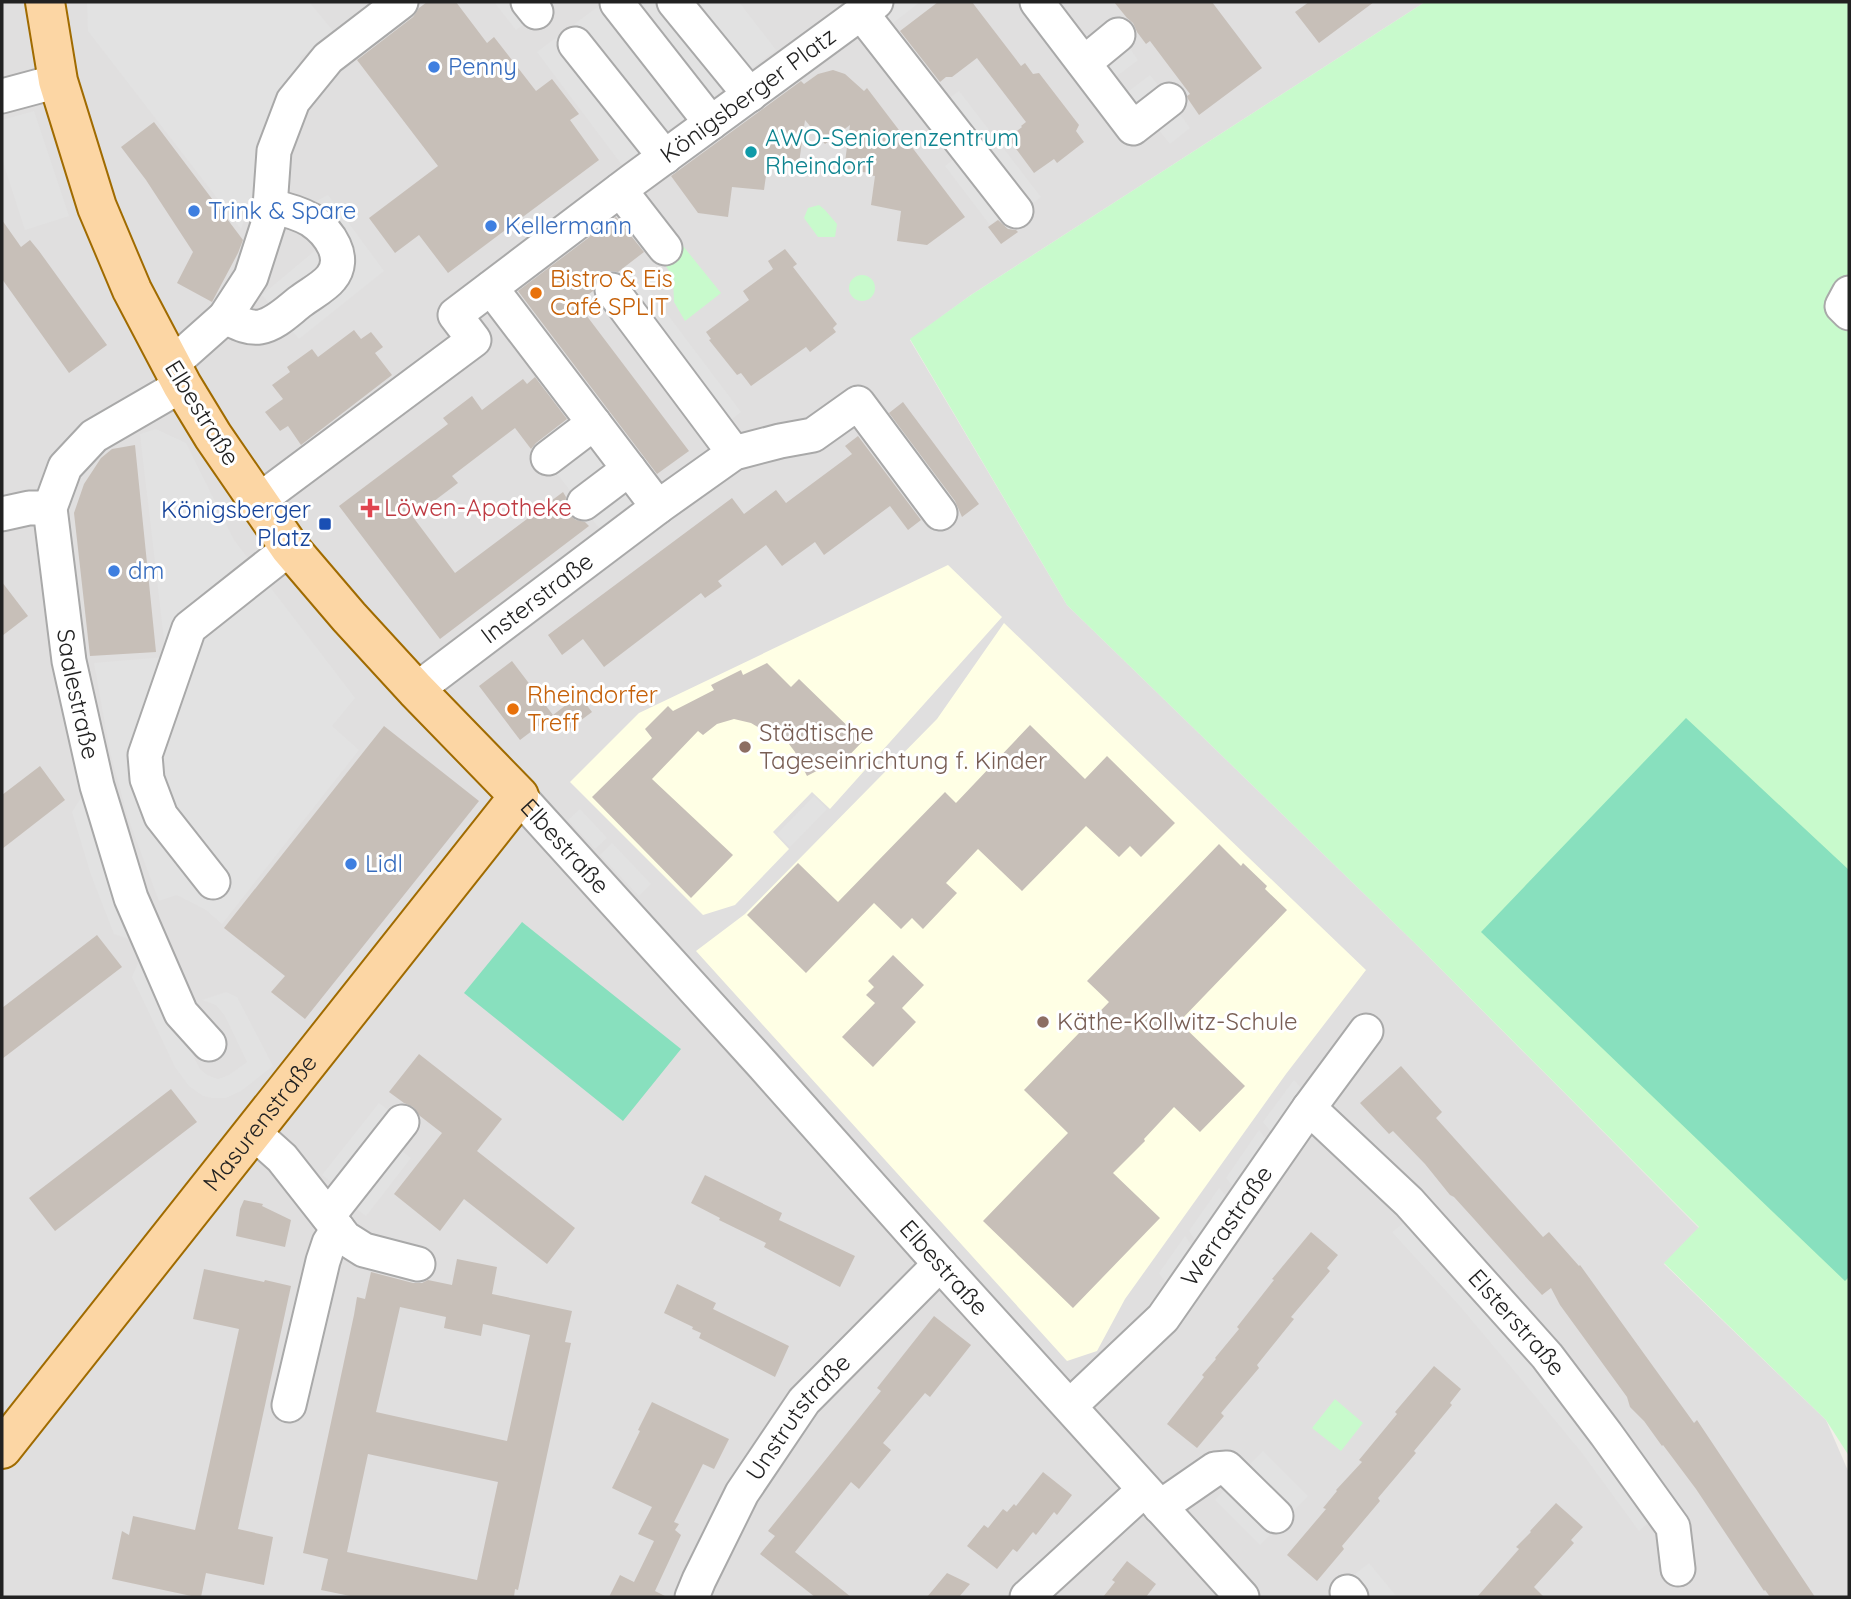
<svg xmlns="http://www.w3.org/2000/svg" width="1851" height="1599" font-family="Quicksand,sans-serif">
  <style>
    .residential { fill: #e0dfdf }
    .education { fill: #ffffe5 }
    .park { fill: #c8facc }
    .pitch { fill: #88e0be }
    .parking { fill: #e2e2e2 }
    .building { fill: #c7bfb8; fill-rule: evenodd }
    .lines { fill: none; stroke-linecap: round; stroke-linejoin: round }
    .minor-casing { stroke: #a9a9a9; stroke-width: 37 }
    .major-casing { stroke: #a06b00; stroke-width: 42 }
    .minor { stroke: #fff; stroke-width: 33 }
    .major { stroke: #fcd6a4; stroke-width: 38 }
    .shop-dot { fill: #3f7fe0; stroke: #fff; stroke-width: 2.5 }
    .culture-dot { fill: #0f9aa8; stroke: #fff; stroke-width: 2.5 }
    .food-dot { fill: #e8710a; stroke: #fff; stroke-width: 2.5 }
    .health-dot { fill: #e0444e; stroke: #fff; stroke-width: 2.5 }
    .transit-dot { fill: #1a4fb4; stroke: #fff; stroke-width: 2.5 }
    .education-dot { fill: #8d6e63; stroke: #fff; stroke-width: 2.5 }
    .labels { text-anchor: middle; stroke-width: 6; stroke-linejoin: round; paint-order: stroke }
    .shop-label { font-size: 24px; fill: #366cbe; stroke: #fff; text-anchor: start }
    .street-label { font-size: 24px; fill: #222; stroke: #fff }
    .culture-label { font-size: 24px; fill: #0d838f; stroke: #fff; text-anchor: start }
    .food-label { font-size: 24px; fill: #c56008; stroke: #fff; text-anchor: start }
    .health-label { font-size: 24px; fill: #be3a42; stroke: #fff; text-anchor: start }
    .transit-label { font-size: 24px; fill: #164399; stroke: #fff; text-anchor: end }
    .education-label { font-size: 24px; fill: #785e54; stroke: #fff; text-anchor: start }
  </style>
  <rect width="100%" height="100%" fill="#f2efe9"/>
  <path class="residential" d="M2,2H1425L971,295L910,340L1067,605L1422,950L1699,1228L1664,1264L1826,1420L1849,1473V1597H2Z"/>
  <path class="education" d="M948,565L1002,617L830,809L812,792L773,832L789,849L735,905L703,915L570,782L639,713Z
    M1004,623L1366,970L1286,1074L1125,1299L1097,1351L1067,1361L696,951L745,914L937,719Z"/>
  <path class="park" d="M1425,2H1849V1456L1826,1420L1664,1263L1699,1227L1422,950L1067,605L910,339L971,295Z
    M819,205L825,210L837,224L835,237H818L804,218L808,208Z
    M679,241L721,293L685,321L674,302L673,277L660,257Z
    M849 288a13 13 0 1 1 26 0a13 13 0 1 1-26 0Z
    M1335,1399L1363,1423L1341,1451L1312,1428Z"/>
  <path class="pitch" d="M1686,718L1849,870V1277L1845,1281L1481,932Z
    M522,922L681,1049L623,1121L464,993Z"/>
  <path class="parking" d="M87,2H309L334,32L301,57L241,229L88,31Z
    M494,2H553L516,30Z
    M604,2H739L776,50L622,165L537,52Z
    M891,2H920L889,26L878,12Z
    M1127,45L1138,60L1109,82L1098,67Z
    M1150,75L1162,90L1132,113L1121,97Z
    M959,91L1041,197L1025,209L943,103Z
    M34,111L69,216L25,230L2,159V120Z
    M1179,113L1190,128L1170,144L1158,129Z
    M960,155L1004,214L990,225L945,166Z
    M328,195L384,271L299,339L262,295L318,248L295,212Z
    M640,278L741,412L727,423L626,289Z
    M576,426L633,502L599,528L541,453Z
    M156,429L186,443L234,540L355,698L332,726L359,750L222,924L206,910L177,895L159,901L128,818L110,752L94,663L166,657L140,434Z
    M86,790L138,942L114,934L91,875L72,812Z
    M814,796L827,809L790,847L777,834Z
    M580,809L607,838L595,849L568,820Z
    M612,843L651,884L639,896L600,855Z
    M143,952L172,1016L200,1069L207,1075L218,1079L229,1075L247,1062L225,1016L216,1005L202,1000L226,992L237,997L273,1066L241,1091L226,1098H212L203,1096L189,1086L175,1067L132,977Z
    M1294,1080L1307,1095L1277,1139L1263,1122Z
    M379,1103L393,1114L337,1186L322,1175Z
    M1259,1130L1271,1146L1239,1193L1226,1178Z
    M396,1146L411,1158L366,1216L350,1204Z
    M1219,1188L1232,1202L1201,1249L1189,1231Z
    M1407,1220L1537,1366L1654,1518L1639,1531L1582,1453L1521,1379L1458,1304L1392,1232Z
    M1185,1236L1198,1254L1171,1290L1159,1273Z
    M1263,1451L1308,1496L1260,1545L1215,1500Z
    M1369,1563L1397,1597H1327Z"/>
  <path class="building" d="M427,2H456L487,43L494,37L536,91L552,79L579,114L570,120L599,160L448,273L419,235L395,253L369,218L438,166L357,60L413,17L419,8Z
    M938,2H972L1021,66L1025,63L1033,74L1039,73L1079,125L1076,131L1084,142L1057,163L1054,159L1034,173L1008,138L1022,127L1021,126L1026,122L977,58L952,77H946L940,82L900,31Z
    M1114,2H1212L1262,68L1199,115L1188,99L1187,96L1190,94L1150,41L1146,44L1137,32L1133,23L1127,18Z
    M1309,2H1374L1319,43L1295,12Z
    M833,70L845,74L864,91L867,88L965,217L927,245L897,241L901,211L871,205L875,176L868,175L869,173L844,169L850,125L825,144L805,120L799,163L774,160V162L768,161L764,190L732,187L728,217L698,213L671,176L801,81L804,84L818,74Z
    M154,122L243,240L238,253L212,302L177,283L193,252L146,180L121,147Z
    M616,217L644,252L618,272L609,271L600,275L595,282L593,291L577,303L689,451L657,474L518,291Z
    M2,220L21,247L30,240L39,251L107,345L69,373L2,279Z
    M998,220L1008,229L1016,230L1018,232L1001,244L988,227Z
    M785,249L797,264L793,267L837,324L833,328L836,332L810,352L806,347L751,386L741,373L737,375L709,340L711,339L706,332L749,300L743,291L773,269L768,261Z
    M354,330L361,339L371,332L383,347L375,353L392,375L301,445L288,426L280,431L265,412L283,399L272,385L290,372L287,367L312,349L318,357Z
    M535,377L567,419L536,443L531,449L515,428L452,476L458,483L413,517L455,573L563,492L566,497L565,506L569,515L576,520L585,522L589,526L440,639L339,506L448,424L443,418L472,396L482,410L523,379L527,384Z
    M903,402L979,504L962,517L955,501L889,413Z
    M858,436L921,520L908,530L890,506L824,555L815,542L782,566L766,545L718,581L722,586L705,598L701,593L604,667L583,639L562,655L548,635L732,498L744,514L776,490L786,503L852,454L845,446Z
    M135,445L156,652L90,656L74,513L84,484L101,458L112,449Z
    M2,582L28,616L2,636Z
    M512,661L553,715L520,740L479,686Z
    M767,663L791,687L799,679L863,741L834,771L828,765L807,776L795,752L774,724L766,732L751,723L734,719L717,724L703,735L698,731L652,779L733,855L691,898L592,797L652,738L645,729L668,706L673,711L714,690L711,685L741,670L743,675Z
    M579,695L592,712L565,732L553,715Z
    M1030,725L1085,779L1107,756L1175,823L1141,857L1130,846L1119,857L1086,826L1022,891L978,849L946,883L957,893L923,929L912,918L901,929L874,903L806,973L747,915L798,863L838,902L945,792L956,803Z
    M384,726L479,801L305,1019L271,992L285,976L224,928Z
    M40,766L65,800L2,849V795Z
    M1219,844L1241,866L1243,863L1267,886L1265,889L1287,910L1179,1022L1245,1086L1200,1132L1174,1107L1144,1139L1145,1141L1113,1173L1160,1218L1073,1308L983,1221L1068,1133L1024,1090L1109,1002L1087,981Z
    M97,935L122,967L2,1059V1008Z
    M893,955L924,985L902,1008L916,1022L873,1067L842,1037L875,1003L866,995L874,987L868,981Z
    M419,1054L502,1119L477,1151L575,1228L547,1264L464,1199L440,1231L394,1194L442,1133L420,1116L413,1107L404,1103L389,1092Z
    M1401,1066L1442,1112L1436,1118L1543,1237L1549,1232L1579,1266L1580,1265L1694,1423L1697,1420L1815,1597H1770L1765,1590L1764,1591L1696,1489L1663,1445L1662,1446L1644,1421L1630,1407L1627,1397L1560,1305L1551,1288L1542,1295L1474,1219L1454,1197L1450,1195L1425,1164L1393,1131L1389,1134L1360,1103Z
    M171,1089L197,1122L55,1231L29,1198Z
    M705,1175L782,1213L779,1220L855,1256L840,1287L764,1247L766,1243L719,1220L720,1218L691,1203Z
    M244,1200L263,1204L262,1206L291,1220L285,1247L236,1236L240,1209Z
    M1311,1232L1338,1255L1327,1268L1330,1271L1291,1317L1294,1319L1257,1365L1259,1368L1221,1413L1224,1416L1197,1448L1167,1424L1204,1377L1202,1375L1216,1359L1215,1358L1239,1329L1237,1327L1274,1280L1272,1279Z
    M457,1259L497,1267L492,1294L572,1311L565,1342L571,1343L518,1590L515,1589L514,1597H355L321,1590L328,1559L303,1553L354,1315L357,1297L365,1299L371,1272L413,1283H422L428,1280L452,1285ZM400,1307L446,1317L444,1328L481,1336L483,1324L530,1335L507,1441L376,1412ZM368,1454L498,1482L477,1580L347,1552Z
    M204,1269L264,1282L265,1280L291,1286L238,1529L273,1537L264,1585L206,1573L201,1597H196L112,1579L122,1531L129,1535L133,1516L195,1530L239,1329L193,1319Z
    M677,1284L716,1303L713,1309L789,1346L775,1377L699,1338L701,1333L692,1329L693,1327L664,1313Z
    M934,1316L971,1345L930,1397L925,1393L883,1443L891,1450L859,1489L851,1482L795,1552L851,1597H815L760,1554L775,1536L768,1531L881,1391L877,1388Z
    M1434,1366L1461,1389L1450,1403L1452,1405L1414,1451L1416,1453L1378,1498L1380,1501L1342,1546L1344,1549L1317,1581L1287,1555L1326,1509L1323,1508L1337,1491L1336,1490L1362,1462L1359,1460L1397,1414L1395,1412Z
    M652,1402L729,1439L714,1469L703,1464L674,1522L679,1524L675,1530L681,1535L655,1591L667,1597H609L620,1575L634,1582L654,1541L638,1534L652,1507L612,1488L640,1431L638,1430Z
    M1043,1472L1072,1495L1057,1515L1054,1512L1036,1535L1033,1532L1017,1552L1013,1549L997,1569L967,1546L984,1525L988,1528L1003,1509L1007,1512L1014,1504L1016,1506Z
    M1556,1503L1583,1527L1571,1540L1574,1543L1534,1587L1544,1597H1477L1519,1549L1516,1547L1531,1532L1530,1531Z
    M1127,1561L1156,1584L1146,1597H1103L1115,1582L1112,1580Z
    M947,1573L970,1584L959,1597H927Z"/>
  <g class="lines">
    <defs>
      <g id="minor">
        <path d="M528,2L536,12"/>
        <path d="M674,2L750,95"/>
        <path d="M1037,2L1133,128L1169,100"/>
        <path d="M617,3L711,123"/>
        <path d="M862,14L1016,211"/>
        <path d="M575,44L665,157"/>
        <path d="M1084,63L1118,35"/>
        <path d="M2,96L58,81"/>
        <path d="M620,190L665,248"/>
        <path d="M491,288L658,507"/>
        <path d="M612,290L734,453"/>
        <path d="M1849,293L1842,306L1849,313"/>
        <path d="M225,317C236,322 248,329 260,327C276,324 289,310 301,301C310,294 324,287 331,278C348,258 329,232 311,220C299,213 284,209 270,206"/>
        <path d="M171,365L225,317L251,277L269,221L274,151L293,101L328,58L401,2"/>
        <path id="s1" d="M182,385L94,436L65,467L50,508L69,661L97,786L105,812L131,898L181,1013L209,1044"/>
        <path d="M548,458L594,423"/>
        <path id="s2" d="M258,501L474,340L455,315L633,180L876,2"/>
        <path d="M584,503L629,469"/>
        <path d="M2,514L29,508H50"/>
        <path id="s3" d="M416,690L658,507L734,453L780,441L813,435L858,403L940,513"/>
        <path id="s4" d="M519,796L763,1065L940,1264L1242,1597"/>
        <path d="M213,882L161,816L147,779L145,755L189,628L290,548"/>
        <path id="s5" d="M1309,1108L1409,1202L1547,1356L1606,1434L1673,1527L1678,1569"/>
        <path d="M253,1132L282,1158L345,1238L364,1250L418,1264"/>
        <path d="M328,1216L402,1122"/>
        <path d="M289,1405L323,1261L329,1243L338,1229"/>
        <path id="s6" d="M1070,1406L1163,1318L1309,1108L1366,1031"/>
        <path d="M1160,1507L1215,1469L1227,1468L1276,1516"/>
        <path d="M1347,1592L1351,1597"/>
        <path id="s7" d="M692,1597L699,1580L742,1493L804,1401L940,1264"/>
        <path d="M1027,1597L1144,1490"/>
      </g>
      <g id="major">
        <path id="s8" d="M2,1449L519,796L416,690L349,617L290,548L213,436L182,385L132,290L97,207L58,81L45,2"/>
      </g>
    </defs>
    <use href="#minor" class="minor-casing"/>
    <use href="#major" class="major-casing"/>
    <use href="#minor" class="minor"/>
    <use href="#major" class="major"/>
  </g>
  <g class="shop-dot">
    <circle cx="434" cy="67" r="7"/>
    <circle cx="194" cy="211" r="7"/>
    <circle cx="491" cy="226" r="7"/>
    <circle cx="114" cy="571" r="7"/>
    <circle cx="351" cy="864" r="7"/>
  </g>
  <circle class="culture-dot" cx="751" cy="152" r="7"/>
  <g class="food-dot">
    <circle cx="536" cy="293" r="7"/>
    <circle cx="513" cy="709" r="7"/>
  </g>
  <path class="health-dot" d="M366.5 497.5h7v7h7v7h-7v7h-7v-7h-7v-7h7z"/>
  <rect class="transit-dot" x="318" y="517" width="14" height="14" rx="3.5"/>
  <g class="education-dot">
    <circle cx="745" cy="747" r="7"/>
    <circle cx="1043" cy="1022" r="7"/>
  </g>
  <g class="labels">
    <g class="shop-label">
      <text x="448" y="75">Penny</text>
      <text x="208" y="219">Trink &amp; Spare</text>
      <text x="505" y="234">Kellermann</text>
      <text x="128" y="579">dm</text>
      <text x="365" y="872">Lidl</text>
    </g>
    <g class="street-label">
      <text dy="8" stroke="none"><textPath href="#s2" startOffset="667">Königsberger Platz</textPath></text>
      <text transform="translate(202 413) rotate(58)" y="8">Elbestraße</text>
      <text dy="8" stroke="none"><textPath href="#s3" startOffset="152">Insterstraße</textPath></text>
      <text dy="8" stroke="none"><textPath href="#s1" startOffset="376">Saalestraße</textPath></text>
      <text dy="8" stroke="none"><textPath href="#s4" startOffset="68">Elbestraße</textPath></text>
      <text dy="8" stroke="none"><textPath href="#s8" startOffset="416">Masurenstraße</textPath></text>
      <text dy="8" stroke="none"><textPath href="#s6" startOffset="240">Werrastraße</textPath></text>
      <text dy="8" stroke="none"><textPath href="#s4" startOffset="635">Elbestraße</textPath></text>
      <text dy="8" stroke="none"><textPath href="#s5" startOffset="299">Elsterstraße</textPath></text>
      <text dy="8" stroke="none"><textPath href="#s7" startOffset="210">Unstrutstraße</textPath></text>
    </g>
    <g class="culture-label">
      <text x="765" y="146">AWO-Seniorenzentrum<tspan x="765" dy="28">Rheindorf</tspan></text>
    </g>
    <g class="food-label">
      <text x="550" y="287">Bistro &amp; Eis<tspan x="550" dy="28">Café SPLIT</tspan></text>
      <text x="527" y="703">Rheindorfer<tspan x="527" dy="28">Treff</tspan></text>
    </g>
    <g class="health-label">
      <text x="384" y="516">Löwen-Apotheke</text>
    </g>
    <g class="transit-label">
      <text x="311" y="518">Königsberger<tspan x="311" dy="28">Platz</tspan></text>
    </g>
    <g class="education-label">
      <text x="759" y="741">Städtische<tspan x="759" dy="28">Tageseinrichtung f. Kinder</tspan></text>
      <text x="1057" y="1030">Käthe-Kollwitz-Schule</text>
    </g>
  </g>
  <rect width="1851" height="1599" fill="none" stroke="#222222" stroke-width="7"/>
</svg>
